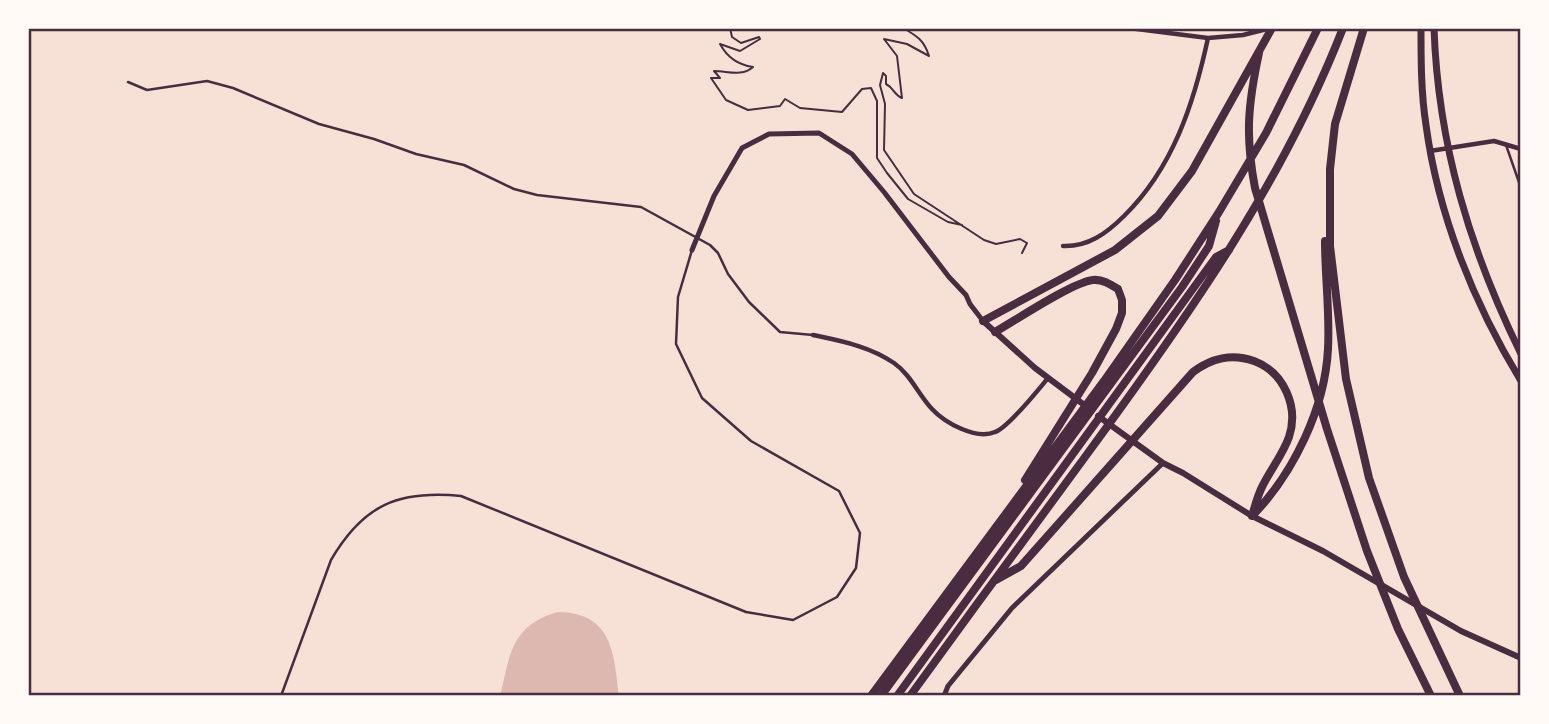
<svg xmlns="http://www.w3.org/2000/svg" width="1549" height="724" font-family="'DM Sans',sans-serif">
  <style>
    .water { fill: #dcb8b0 }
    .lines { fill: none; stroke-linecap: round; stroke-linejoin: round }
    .path { stroke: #4a2c40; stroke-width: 2 }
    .service { stroke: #4a2c40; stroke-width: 2.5 }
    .minor { stroke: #4a2c40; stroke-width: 4.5 }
    .tertiary { stroke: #4a2c40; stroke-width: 5 }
    .secondary { stroke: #4a2c40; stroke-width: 6 }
    .primary { stroke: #4a2c40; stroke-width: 7 }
    .motorway { stroke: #4a2c40; stroke-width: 8 }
    .neatline { fill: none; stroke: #4a2c40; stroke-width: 2.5 }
  </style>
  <rect width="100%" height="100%" fill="#f7e1d7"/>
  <path class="water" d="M558,612C612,613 614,652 619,696H500C510,655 511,625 558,612Z"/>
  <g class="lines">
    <path class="path" d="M730,28L732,37L741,43L759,37L760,39L740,51L720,44C727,57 739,65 753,67C742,77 728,71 714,71L720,78H711L726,100L748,110L780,106L785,99L800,108L842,112L862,89L871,88L877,101V158L887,173L908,199L948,222L962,225
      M815,28L832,30L840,28
      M903,28C917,36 924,40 929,56L907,44L884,39L897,56L902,98C894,95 894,88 886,84V76L883,73L880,85L885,104L884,150L914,194L984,240L996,244L1020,239L1027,243L1022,253"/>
    <path class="service" d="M128,82L147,90L207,81L233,88L319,124L374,139L416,154L464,165L514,189L537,195L641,207L710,245L718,253L728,274L749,302L780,332L813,335
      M1506,145L1521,188
      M281,696L331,560C363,505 398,490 461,496L746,612L793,620L837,597L856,568L860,533L839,491L751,441L702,398L676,344L678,297L692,250"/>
    <path class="minor" d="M1129,28L1208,38L1243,35L1271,28
      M1430,151L1494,141L1521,149
      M1063,246C1088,247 1107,233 1124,216C1173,168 1194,103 1208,38
      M813,335C841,341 869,346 894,363C911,375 918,394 932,409C945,423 976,440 995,432C1008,428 1038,390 1048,378"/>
    <path class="tertiary" d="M692,250L714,196L742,148L769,134L819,133L852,154L884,192L949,277L966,295L970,304L983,321
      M944,696L948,686L1012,608L1163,463"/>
    <path class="secondary" d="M983,321L1035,368L1087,407
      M1098,416L1163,463L1183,473L1252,516L1323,551L1461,631L1521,658"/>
    <path class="primary" d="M1421,28C1421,60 1421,93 1426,125C1438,215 1474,304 1521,381
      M1434,28C1438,145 1470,250 1521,354"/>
    <path class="motorway" d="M1364,28L1335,124L1330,169V246L1346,379L1369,478L1404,577L1460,696
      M1259,53C1248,104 1245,136 1255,188L1327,429L1367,551L1398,629L1431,696
      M983,321L1115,250L1158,216L1192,171L1272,28
      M995,332C1016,320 1073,282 1093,280C1102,279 1110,284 1118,289L1122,300V313L1116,329L1092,373L1025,480
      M1254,514C1294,472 1325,408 1328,349C1330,313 1325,277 1325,241
      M996,580L1021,566L1193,372C1212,358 1231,353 1254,361C1284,372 1299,407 1289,437C1283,454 1271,469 1263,485C1258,494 1255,506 1252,516
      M871,696L1104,381L1175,280L1219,212L1266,133L1318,28
      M881,696L1182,287L1209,246L1216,221
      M897,696L1216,257L1229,250
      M910,696C968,616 1026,537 1085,457C1184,322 1282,185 1343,28"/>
  </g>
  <rect width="1549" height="724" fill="none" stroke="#fffaf5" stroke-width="60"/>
  <rect x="30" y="30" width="1489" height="664" class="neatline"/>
</svg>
